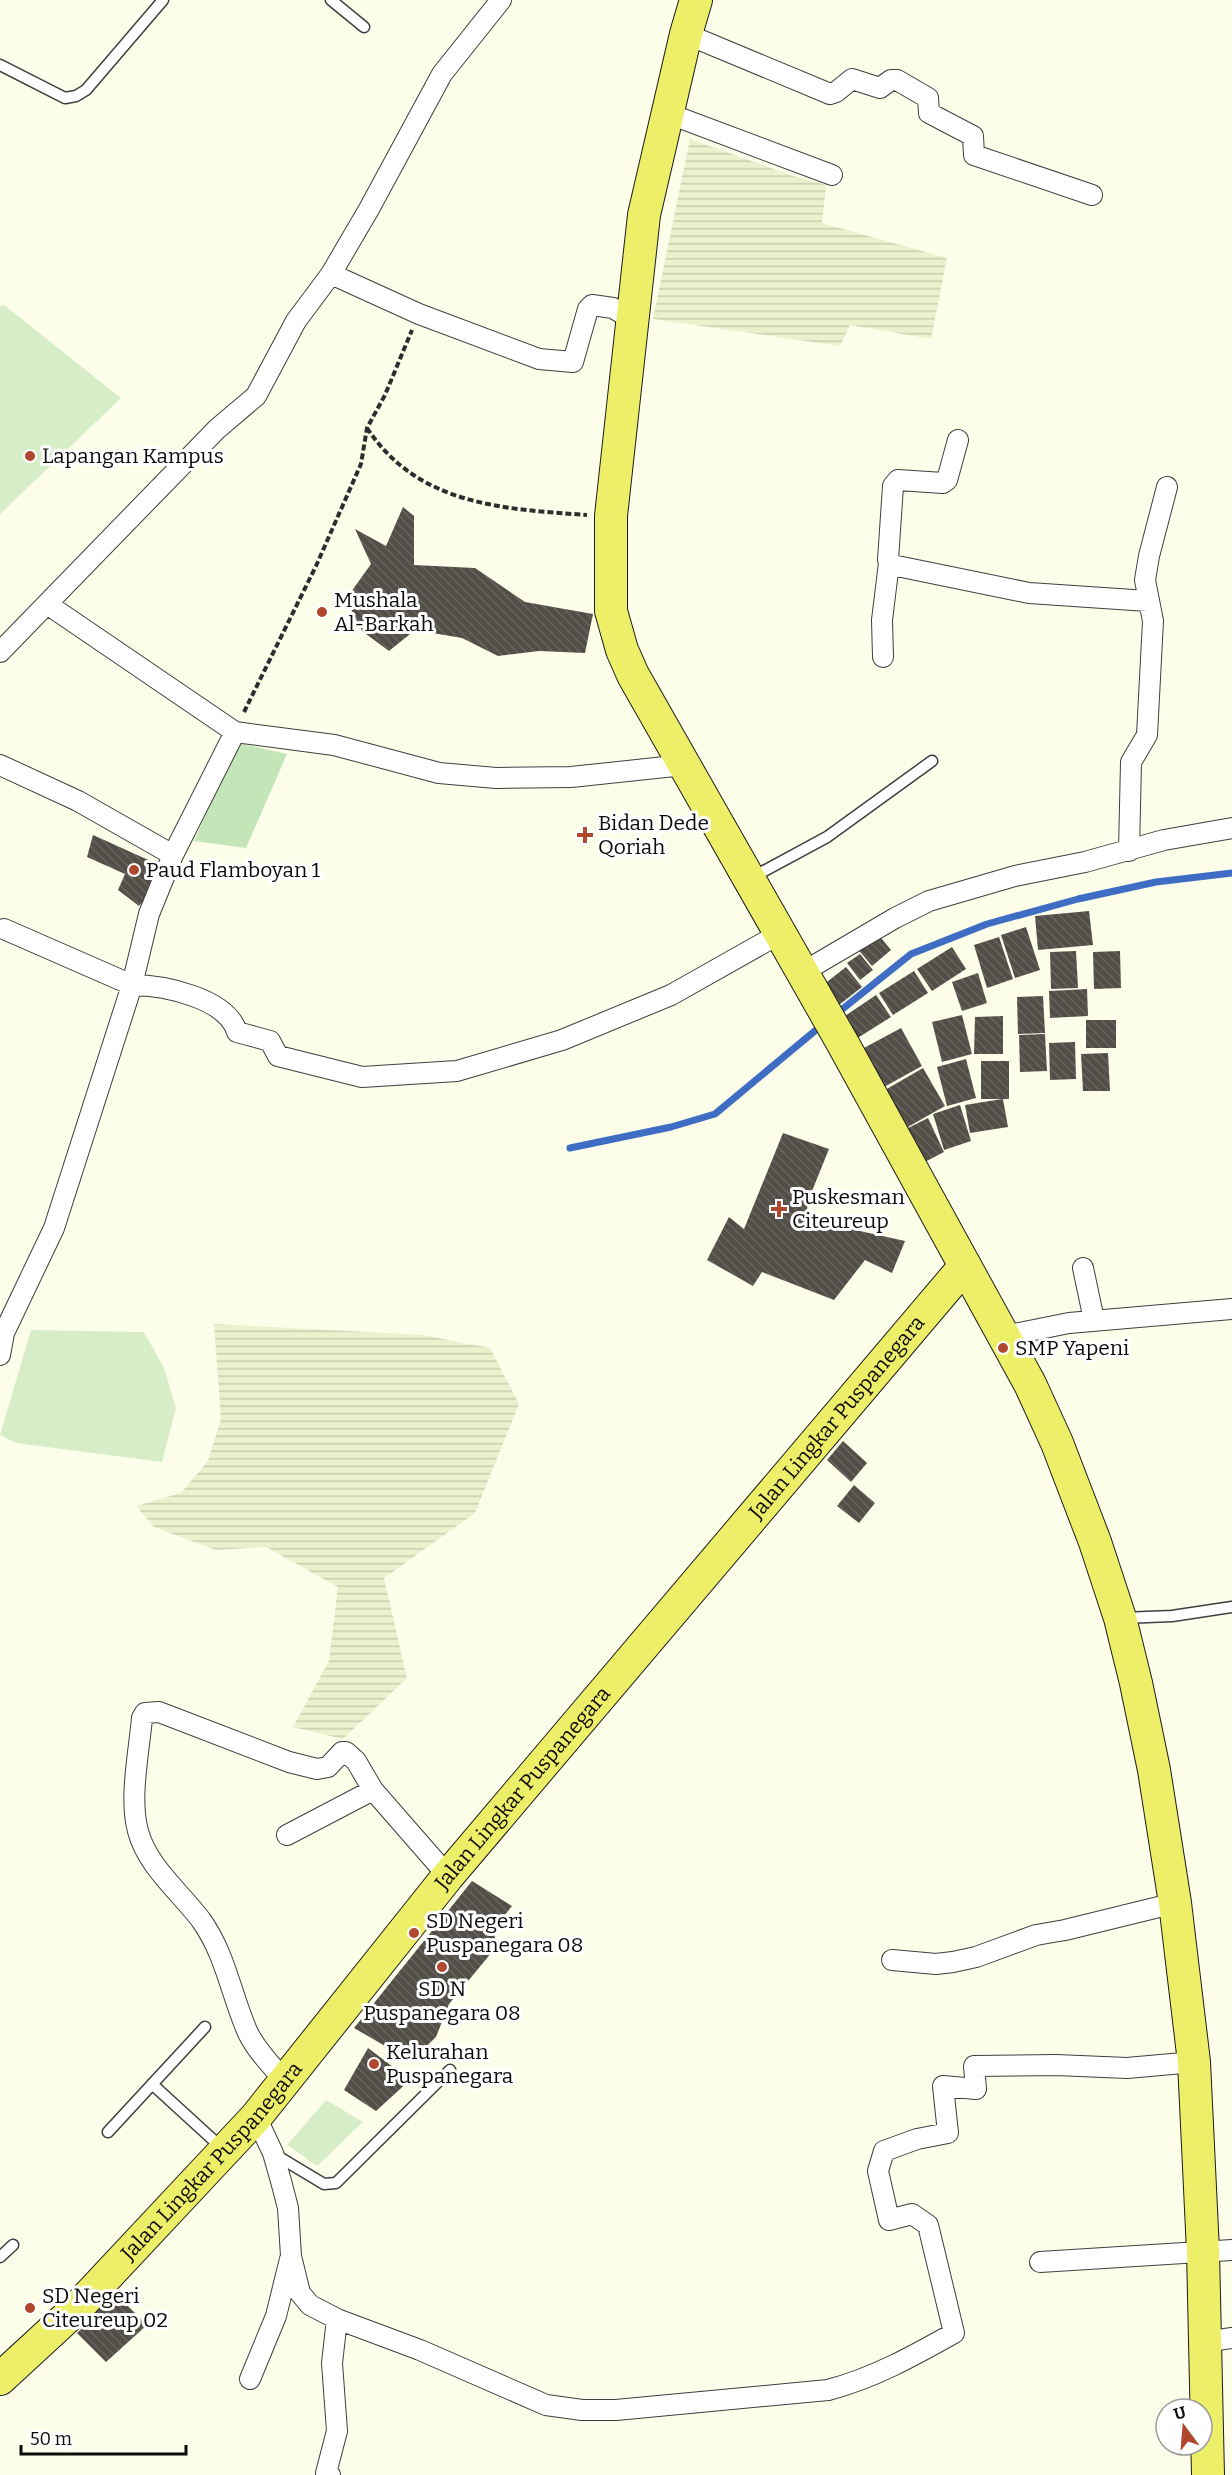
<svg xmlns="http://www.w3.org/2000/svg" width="1232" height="2475" font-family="Bitter,serif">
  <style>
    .farmland { fill: url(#farmland-rules) }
    .park { fill: #c3e5b7 }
    .pitch { fill: #d7edc8 }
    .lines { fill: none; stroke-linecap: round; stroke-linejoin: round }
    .stream { stroke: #3f6dc3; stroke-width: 7 }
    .building { fill: url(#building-back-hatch) }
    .service-casing { stroke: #3e3e3e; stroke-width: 13 }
    .minor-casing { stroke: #3e3e3e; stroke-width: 22 }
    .primary-casing { stroke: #1c1c1c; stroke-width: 34 }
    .path { stroke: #2d2d2d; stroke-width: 4; stroke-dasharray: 6 3; stroke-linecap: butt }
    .service { stroke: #fff; stroke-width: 10 }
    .minor { stroke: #fff; stroke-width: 20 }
    .primary { stroke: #eeef69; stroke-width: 32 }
    .poi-dot { fill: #b0482e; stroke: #fff; stroke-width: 2 }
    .labels { text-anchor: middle; stroke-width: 6; stroke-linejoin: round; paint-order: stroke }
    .poi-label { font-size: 21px; fill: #0b0b0b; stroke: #fff; text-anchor: start }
    .street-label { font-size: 21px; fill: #0b0b0b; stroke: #fff }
  </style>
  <defs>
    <pattern id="farmland-rules" width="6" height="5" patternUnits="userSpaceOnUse" patternTransform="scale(1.5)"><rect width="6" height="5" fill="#ebf1cd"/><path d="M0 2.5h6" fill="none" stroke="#c8cdaf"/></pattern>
    <pattern id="building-back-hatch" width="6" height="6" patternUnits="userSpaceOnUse" patternTransform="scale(1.5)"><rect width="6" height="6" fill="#534f48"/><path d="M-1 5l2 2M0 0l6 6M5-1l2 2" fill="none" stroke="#67645e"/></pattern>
  </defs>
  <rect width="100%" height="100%" fill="#fdfeea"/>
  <path class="farmland" d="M690,139L793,176L826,185L822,223L947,258L931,339L850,325L840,346L653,319Z
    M214,1324L422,1335L490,1348L519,1404L475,1513L384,1578L407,1678L343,1739L293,1727L329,1661L338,1587L266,1547L216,1550L154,1527L136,1506L181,1493L208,1461L221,1419Z"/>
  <path class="park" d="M238,743L287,754L246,848L194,841Z"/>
  <path class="pitch" d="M3,304L121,398L0,514V307Z
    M31,1330L144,1332L164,1368L176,1408L162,1462L16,1443L0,1435Z
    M326,2100L363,2122L317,2166L287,2145Z"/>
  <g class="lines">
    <path class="stream" d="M835,1015L911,954L987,924L1078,899L1156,882L1232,873
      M570,1148L671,1127L715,1114L822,1025"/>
  </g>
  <path class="building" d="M403,507L414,516V565L475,568L525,602L593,614L585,653L539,651L498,656L462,638L415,630L389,651L362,631L346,599L371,564L355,529L386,546Z
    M93,835L155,863L147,897L139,906L118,890L125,874L87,857Z
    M1089,911L1093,945L1038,950L1035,916Z
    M1026,927L1040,970L1015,978L1001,935Z
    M877,933L891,950L872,966L857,948Z
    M999,937L1013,979L987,988L974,945Z
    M952,947L966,969L932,991L917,969Z
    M1076,951L1078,988L1051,989L1050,952Z
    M1120,951L1121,988L1094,989L1093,952Z
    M860,954L873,970L860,980L847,963Z
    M846,967L862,987L839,1005L823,985Z
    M914,971L928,993L893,1015L879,993Z
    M978,973L987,1003L962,1011L952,982Z
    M1087,989L1088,1016L1050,1018L1049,991Z
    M876,995L891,1017L856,1039L842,1018Z
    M1043,996L1045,1033L1018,1034L1017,997Z
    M962,1015L972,1054L942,1062L932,1022Z
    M1003,1016V1054H974L975,1017Z
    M1086,1020H1116V1048H1086Z
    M901,1028L922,1066L884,1087L862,1049Z
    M1045,1034L1047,1071L1020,1072L1019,1035Z
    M1075,1042L1076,1079L1050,1080L1049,1043Z
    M1108,1053L1110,1091H1083L1081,1054Z
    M966,1059L976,1098L947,1106L937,1067Z
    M981,1061H1009V1099H1003L1008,1127L970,1133L965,1105L1002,1099H981Z
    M923,1068L945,1106L906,1128L885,1090Z
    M960,1105L971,1141L944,1150L933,1114Z
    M928,1118L944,1152L919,1165L902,1131Z
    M783,1133L829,1149L808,1201L806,1219L905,1241L892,1273L865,1260L834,1300L762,1272L753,1286L707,1260L729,1217L744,1229Z
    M843,1441L867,1463L851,1482L827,1460Z
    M854,1485L875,1503L859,1523L837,1506Z
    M472,1881L512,1906L493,1930L497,1946L449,2004L436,2037L411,2061L354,2028Z
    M368,2048L410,2080L376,2111L344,2090Z
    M119,2297L147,2325L106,2362L77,2333L90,2321L86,2317L98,2305L104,2310Z"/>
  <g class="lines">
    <defs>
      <path id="service" d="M331,0L364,27
        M0,65L65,98L76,96L86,90L163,0
        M751,878L827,837L932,761
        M1123,1618L1172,1616L1232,1607
        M152,2084L222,2148
        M108,2132L205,2027
        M274,2154L324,2184L336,2183L450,2070
        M0,2257L13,2245"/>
      <path id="minor" d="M686,34L830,94L836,92L852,79L880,88L891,80H897L928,98L929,113L973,136L974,155L1092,195
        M667,113L832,175
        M331,274L419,314L539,359L573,362L588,309L592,305L613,308L631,319
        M958,440L947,480L943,483L898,480L893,486L888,560L892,565L1029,593L1148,601
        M47,604L235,732L334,745L439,773L496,778L571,777L684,765
        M0,652L217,429L256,396L296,321L331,274L369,209L442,74L501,0
        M883,657L882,620L889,563
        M0,765L78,801L173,855
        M1129,851L1131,762L1147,735L1153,621L1145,580L1149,556L1167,487
        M4,929L132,985C163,985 227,998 237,1032L270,1041L278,1056L362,1077L457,1071L562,1040L671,995L781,933
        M803,972L895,918L929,901L1015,876L1085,862L1164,840L1232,828
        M1083,1268L1094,1320
        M1004,1336L1069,1323L1232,1309
        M0,1355L4,1333L54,1228L132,985L149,914L173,855L235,732
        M287,1835L373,1790L448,1876
        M892,1960L936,1964L953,1962L976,1957L1036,1935L1065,1930L1175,1903
        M284,2080C271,2065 257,2051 248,2033C231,1995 226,1955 201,1920C180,1892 147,1866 138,1831C129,1799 139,1752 142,1718L145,1713L159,1712L289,1762L317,1769L328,1767L342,1752H346L356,1761L373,1790
        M256,2117L273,2153L281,2181L288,2208L291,2256L300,2293L310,2305L337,2319L420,2350L546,2405L582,2410H616L828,2390C874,2378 913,2356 954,2333L928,2225L912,2214L889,2220L878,2171L884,2151L917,2139L948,2133L943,2086L976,2089L974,2066L1056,2065L1127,2068L1194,2062
        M1040,2262L1232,2250
        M1205,2342L1232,2338
        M250,2379L276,2316L290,2259
        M330,2475L326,2473L337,2431L332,2363L337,2319"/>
      <g id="primary">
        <path d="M696,0L686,34L644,215L611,516V611L622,650L633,675L842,1042L1030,1384L1057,1443L1095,1542L1120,1618L1136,1683L1154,1770L1175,1903L1194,2062L1203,2251L1208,2475"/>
        <path id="s1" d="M0,2379L78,2307L256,2117L448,1876L965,1266"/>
      </g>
    </defs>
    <use href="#service" class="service-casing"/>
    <use href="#minor" class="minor-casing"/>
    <use href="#primary" class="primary-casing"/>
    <path class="path" d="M367,428C418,505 502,509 587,515
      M244,712L316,566L361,464L367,428L385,395L412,330"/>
    <use href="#service" class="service"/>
    <use href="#minor" class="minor"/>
    <use href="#primary" class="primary"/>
  </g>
  <g class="poi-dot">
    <circle cx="30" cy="456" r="6"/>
    <circle cx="322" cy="612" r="6"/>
    <path d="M582 826h6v6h6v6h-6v6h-6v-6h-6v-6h6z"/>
    <circle cx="134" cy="870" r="6"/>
    <path d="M776 1200h6v6h6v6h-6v6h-6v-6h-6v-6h6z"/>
    <circle cx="1003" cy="1348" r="6"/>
    <circle cx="414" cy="1933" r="6"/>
    <circle cx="442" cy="1967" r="6"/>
    <circle cx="374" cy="2064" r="6"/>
    <circle cx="30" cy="2308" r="6"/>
  </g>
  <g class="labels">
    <g class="poi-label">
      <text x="42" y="463">Lapangan Kampus</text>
      <text x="334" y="607">Mushala<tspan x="334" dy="24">Al-Barkah</tspan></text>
      <text x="598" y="830">Bidan Dede<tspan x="598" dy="24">Qoriah</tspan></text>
      <text x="146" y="877">Paud Flamboyan 1</text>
      <text x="792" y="1204">Puskesman<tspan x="792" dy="24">Citeureup</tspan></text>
      <text x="1015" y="1355">SMP Yapeni</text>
      <text x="426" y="1928">SD Negeri<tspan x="426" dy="24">Puspanegara 08</tspan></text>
      <text x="442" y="1996" text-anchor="middle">SD N<tspan x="442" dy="24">Puspanegara 08</tspan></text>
      <text x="386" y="2059">Kelurahan<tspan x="386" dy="24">Puspanegara</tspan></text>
      <text x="42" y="2303">SD Negeri<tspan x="42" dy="24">Citeureup 02</tspan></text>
    </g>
    <g class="street-label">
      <text dy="7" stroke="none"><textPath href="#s1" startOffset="1276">Jalan Lingkar Puspanegara</textPath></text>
      <text dy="7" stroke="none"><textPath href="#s1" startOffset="790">Jalan Lingkar Puspanegara</textPath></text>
      <text dy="7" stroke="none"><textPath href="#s1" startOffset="304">Jalan Lingkar Puspanegara</textPath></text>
    </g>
  </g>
  <g transform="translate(1184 2427) rotate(344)"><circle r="28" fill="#ffffff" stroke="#9d9d9d" stroke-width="1.5"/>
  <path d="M0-4.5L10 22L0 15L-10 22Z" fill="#b0482e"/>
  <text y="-9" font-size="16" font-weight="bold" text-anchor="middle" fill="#0b0b0b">U</text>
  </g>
  <path d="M21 2445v9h165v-9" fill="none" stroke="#0b0b0b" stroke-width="3"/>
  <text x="30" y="2445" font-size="18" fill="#0b0b0b" stroke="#ffffff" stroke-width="4.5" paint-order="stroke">50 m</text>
</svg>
